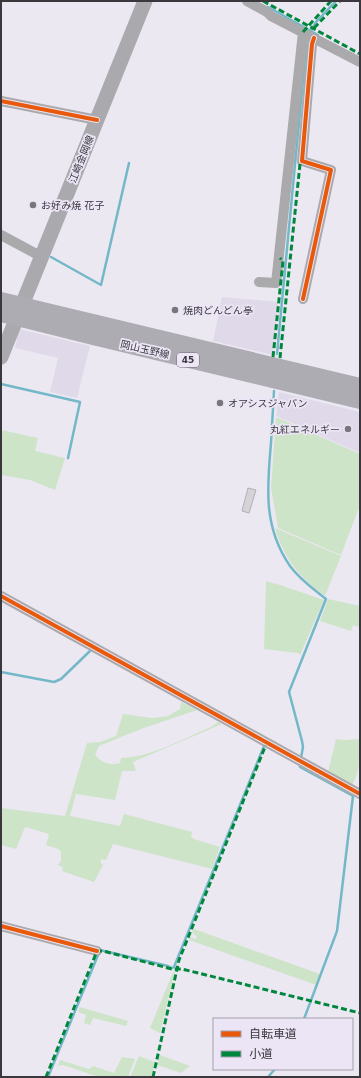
<svg xmlns="http://www.w3.org/2000/svg" width="361" height="1078" font-family="'DejaVu Sans','Noto Sans JP',sans-serif">
  <style>
    .built { fill: #e0d9ea }
    .green { fill: #cde4c8 }
    .lines { fill: none; stroke-linecap: round; stroke-linejoin: round }
    .stream { stroke: #74b8c8; stroke-width: 2.5 }
    .building { fill: #d5d2d8; stroke: #b2afb6 }
    .street { stroke: #aaaaad; stroke-width: 10 }
    .secondary { stroke: #a9a9ae; stroke-width: 15 }
    .primary { stroke: #adacb2; stroke-width: 16 }
    .quiet { stroke: #00873e; stroke-width: 3; stroke-dasharray: 6 3; stroke-linecap: butt }
    .cycleway-casing { stroke: #ebe5f5; stroke-width: 6 }
    .cycleway { stroke: #e8590c; stroke-width: 4 }
    .poi-dot { fill: #78757c; stroke: #ebe5f5; stroke-width: 1.5 }
    .labels { text-anchor: middle; stroke-width: 3.5; stroke-linejoin: round; paint-order: stroke }
    .shield { fill: #ebe5f5; stroke: #6f6b74; stroke-width: 1 }
    .shield-label { font-size: 9px; font-weight: bold; fill: #3a373d }
    .street-label { font-size: 10px; fill: #3a373d; stroke: #ebe5f5 }
    .poi-label { font-size: 10px; fill: #3a373d; stroke: #ebe5f5; text-anchor: start }
  </style>
  <rect width="100%" height="100%" fill="#ece8f2"/>
  <path class="built" d="M222,297L278,302L273,355L213,341Z
    M19,329L90,346L77,398L50,392L58,358L15,348Z
    M279,392L360,412V453L276,416Z"/>
  <path class="green" d="M276,417L360,454V505L341,555L278,528L271,488Z
    M1,430L38,438L35,451L65,458L55,490L30,480L1,475Z
    M275,528L341,556L325,596C299,576 285,561 275,528Z
    M266,581L280,585L324,600L300,655L298,653L264,649Z
    M328,599L360,606V627L353,625L351,631L320,621Z
    M181,702L197,710L141,729L99,746L95,755C102,763 110,766 120,763L121,758C152,757 182,739 211,727L218,722L222,724L133,762L136,771H122L115,800L76,794L70,816L120,826L124,814L192,832L191,836L194,839L220,847L212,869L113,844L106,860L101,859V864L103,865L94,882L62,871L63,867L58,865L61,861V852L58,849L46,845L49,834L25,827L16,849L1,845V808L65,816L87,743L100,742L116,736L123,714L152,718L168,716L180,709Z
    M336,739L344,740L360,739C360,756 361,770 352,785L328,772Z
    M194,929L320,974L316,985L189,940L190,937L196,939L197,937L192,932Z
    M175,971L160,1033L150,1028L173,972Z
    M80,1007L128,1021L126,1026L93,1018L90,1025L84,1023L86,1015L78,1012Z
    M160,1055L190,1066L181,1073L157,1065Z
    M139,1056L155,1062L151,1077H130Z
    M122,1057L135,1059L128,1077H99L63,1065L58,1066L60,1060L89,1069L93,1066L114,1073Z"/>
  <g class="lines">
    <path class="stream" d="M268,7L318,35
      M309,34L316,22L336,1
      M51,257L101,285L129,163
      M277,354L307,38
      M1,384L80,402L68,458
      M274,391C273,408 272,426 271,443C267,487 263,527 290,566C300,580 314,589 326,599L289,692L302,741L303,747L301,758
      M1,672L54,682L61,679L90,651
      M300,765V767L353,796L337,931L304,1019
      M100,950L168,966L172,968L174,967L264,746
      M48,1077L98,955
      M268,1077L275,1069"/>
  </g>
  <path class="building" d="M248,488L256,490L249,513L242,511Z"/>
  <g class="lines">
    <path class="street" d="M247,1L267,12L271,16L360,62
      M1,101L97,120
      M1,235L42,257
      M259,282L276,283L303,32
      M303,299L331,170L302,161L312,44L314,38
      M1,596L360,794
      M1,926L97,951"/>
    <path class="secondary" d="M1,357L145,1"/>
    <path class="primary" d="M1,300L360,386
      M1,314L93,337L360,401"/>
    <path class="quiet" d="M263,1L360,54
      M314,28L340,1
      M303,32L331,1
      M273,357L283,261L280,258
      M280,358L300,164L302,161
      M46,1077L97,951H103L172,969H182L360,1013
      M153,1077L179,960L267,742"/>
    <defs>
      <path id="cycleway" d="M1,101L97,120
        M303,299L331,170L302,161L312,44L314,38
        M1,596L360,794
        M1,926L97,951"/>
    </defs>
    <use href="#cycleway" class="cycleway-casing"/>
    <use href="#cycleway" class="cycleway"/>
  </g>
  <g class="poi-dot">
    <circle cx="33" cy="205" r="4"/>
    <circle cx="175" cy="310" r="4"/>
    <circle cx="220" cy="403" r="4"/>
    <circle cx="348" cy="429" r="4"/>
  </g>
  <g class="labels">
    <rect class="shield" x="177" y="353" width="22" height="14" rx="3"/>
    <g class="shield-label">
      <text x="188" y="363">45</text>
    </g>
    <g class="street-label">
      <text transform="translate(81 159) rotate(-68)" y="4">江崎金岡線</text>
      <text transform="translate(145 349) rotate(13)" y="4">岡山玉野線</text>
    </g>
    <g class="poi-label">
      <text x="41" y="209">お好み焼 花子</text>
      <text x="183" y="314">焼肉どんどん亭</text>
      <text x="228" y="407">オアシスジャパン</text>
      <text x="340" y="433" text-anchor="end">丸紅エネルギー</text>
    </g>
  </g>
  <rect width="361" height="1078" fill="none" stroke="#3a373d" stroke-width="4"/>
  <rect x="213" y="1018" width="140" height="52" fill="#ebe5f5" stroke="#a49fab"/>
  <rect x="221" y="1031" width="20" height="6" fill="#e8590c" stroke="#a49fab"/>
  <text x="249" y="1038" font-size="12" fill="#3a373d">自転車道</text>
  <rect x="221" y="1051" width="20" height="6" fill="#00873e" stroke="#a49fab"/>
  <text x="249" y="1058" font-size="12" fill="#3a373d">小道</text>
</svg>
